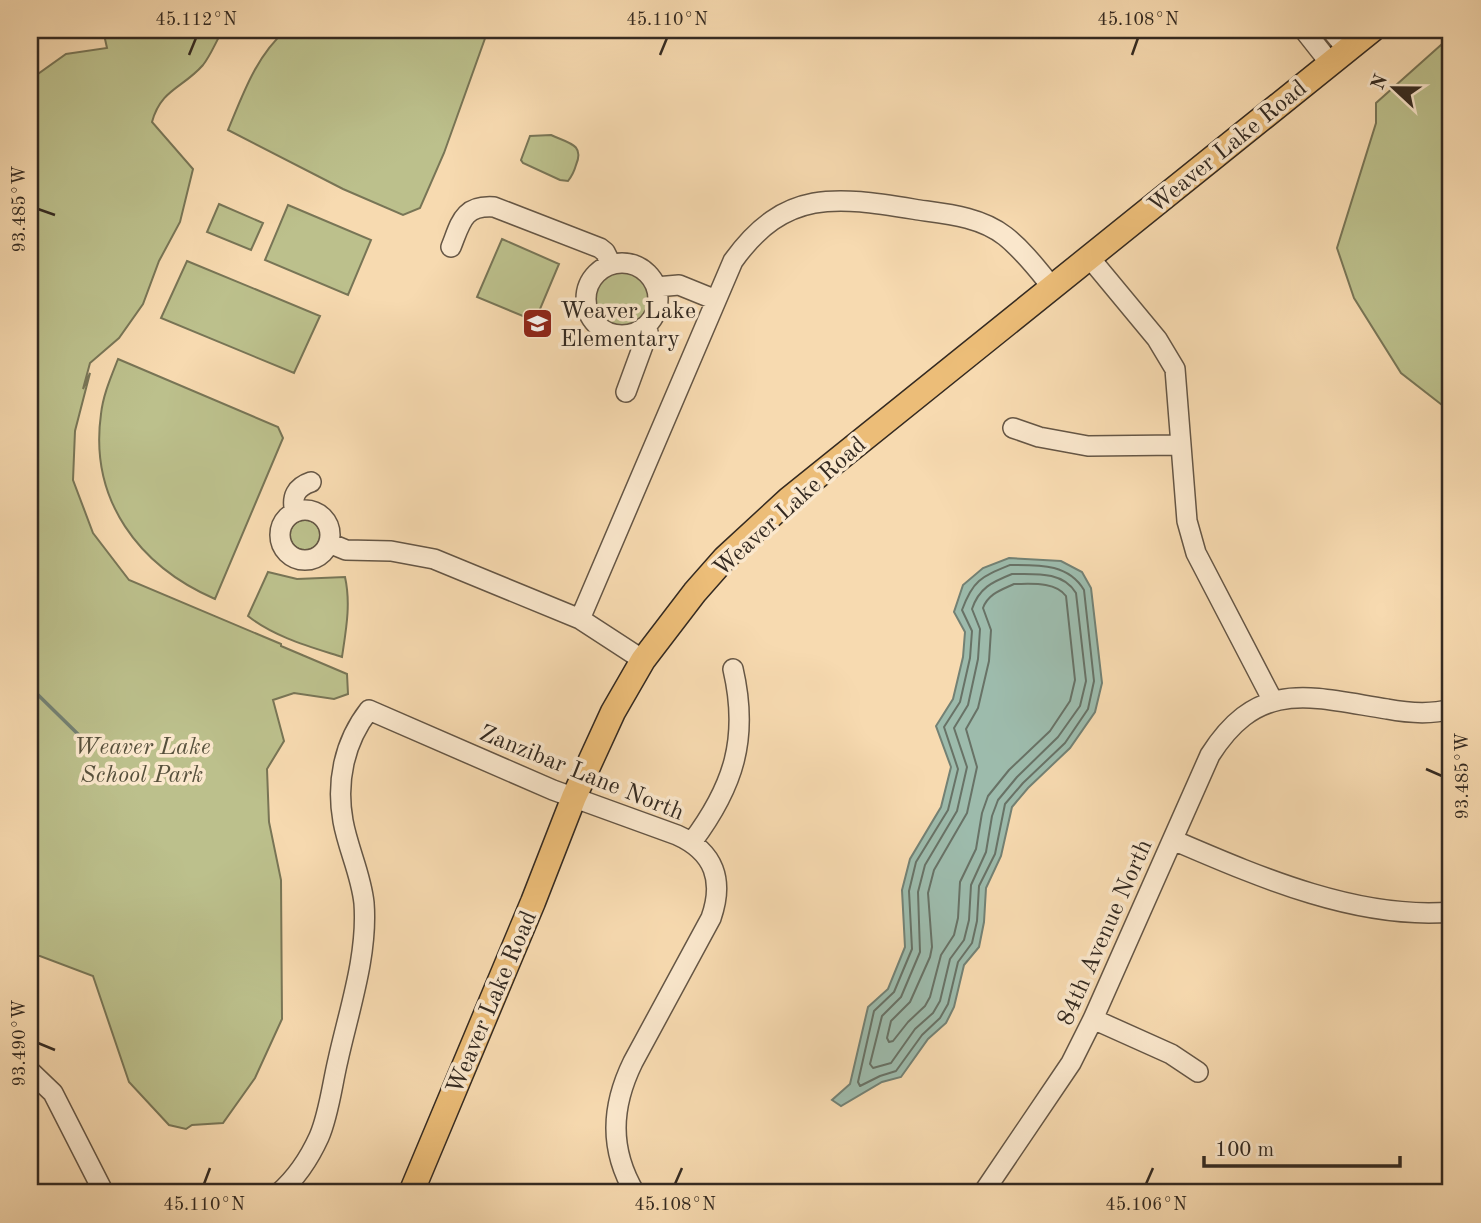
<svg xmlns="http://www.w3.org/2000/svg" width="1481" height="1223" font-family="'Old Standard TT',serif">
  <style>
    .green { fill: #bcc08c; stroke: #787556; stroke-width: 2 }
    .water { fill: #9dbbac; stroke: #738174; stroke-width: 2 }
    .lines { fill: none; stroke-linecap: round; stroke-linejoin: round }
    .shore { stroke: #687266; stroke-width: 2 }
    .stream { stroke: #738174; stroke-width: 3.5 }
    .minor-casing { stroke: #655645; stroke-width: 22 }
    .major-casing { stroke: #342a21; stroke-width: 27 }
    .minor { stroke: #fae7cc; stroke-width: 19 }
    .major { stroke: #ecbd78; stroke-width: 24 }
    .ticks { fill: none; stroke: #342a21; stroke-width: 2.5 }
    .labels { text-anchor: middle; stroke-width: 7; stroke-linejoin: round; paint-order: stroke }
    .street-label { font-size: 24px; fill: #342a21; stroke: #fae7cc }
    .poi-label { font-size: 24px; fill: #342a21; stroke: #fae7cc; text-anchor: start }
    .park-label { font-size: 24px; font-style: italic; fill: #56503c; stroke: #fae7cc }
    .neatline { fill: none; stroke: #342a21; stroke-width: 2.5 }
    .ticks-label { font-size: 18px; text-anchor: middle; fill: #342a21 }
  </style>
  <rect width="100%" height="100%" fill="#f7dab0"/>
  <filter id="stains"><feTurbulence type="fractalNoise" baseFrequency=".00286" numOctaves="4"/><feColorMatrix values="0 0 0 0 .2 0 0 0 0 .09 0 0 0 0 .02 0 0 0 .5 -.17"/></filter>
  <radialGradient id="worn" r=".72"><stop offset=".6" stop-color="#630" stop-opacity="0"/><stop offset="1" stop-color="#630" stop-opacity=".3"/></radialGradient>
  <path class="green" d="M103,30H223C216,41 211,55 203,65C183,88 161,89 152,122L193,169L180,222L159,261L143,304L119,338L90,363L83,389L90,373L75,431L73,480L93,533L129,580L281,644V646L347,674L348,694L334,699L294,693L273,700L284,741L267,769L269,822L281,880L282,1019L255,1078L223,1123L192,1125L186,1129L169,1125L129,1082L93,976L40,956H30V77L35,76L66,54L107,48Z
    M286,30H488L444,153L420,208L403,215L343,189L228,130C243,94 256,56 286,30Z
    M1451,36V412L1401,373L1354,298L1337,248L1376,123V103Z
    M551,135C568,143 585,144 576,165C574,172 572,176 568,181L560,180L523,163L521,160L530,136Z
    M219,204L263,223L251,250L207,232Z
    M288,205L371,240L348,295L265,260Z
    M502,239L559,264L535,321L477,297Z
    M187,261L320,316L294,373L161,318Z
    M595 299a27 27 0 1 1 54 0a27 27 0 1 1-54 0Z
    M118,359L278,427L283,438L215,599C139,566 89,500 101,414C103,395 111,377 118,359Z
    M290 535a15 15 0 1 1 30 0a15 15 0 1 1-30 0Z
    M268,572L297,579L345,577C351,604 346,630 342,657C311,647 274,637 248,616Z"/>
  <path class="water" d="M1009,558L1061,561L1082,572L1091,588L1102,683L1095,712L1070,748L1028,788L1012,807L1001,856L986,888L984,922L979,947L964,965L954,1007L946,1023L928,1039L901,1077L882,1082L841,1106L832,1100L850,1084L868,1007L888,989L905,947L902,890L910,859L941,807L951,767L936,726L953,699L963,657L965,632L954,612L963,585L983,568Z"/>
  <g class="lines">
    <path class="shore" d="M1010,565C1038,565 1068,563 1084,590L1094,681L1088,709L1065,743L1023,783L1005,804L995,854L979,886L977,921L972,943L958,962L948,1004L940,1018L922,1035L896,1071L880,1076L860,1086L858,1082L874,1011L894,992L912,949L909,891L916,862L948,810L958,769L944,727L960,702L970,658L972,631L962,610C973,580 981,577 1010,565Z
      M1012,574C1035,574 1063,571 1076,593L1086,681L1080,706L1058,737L1017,777L998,800L992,816L986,852L971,885L969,920L964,940L950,959L940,1001L933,1013L915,1029L891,1063L873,1068L870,1064L882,1016L901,997L920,952L918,892L925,865L957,811L967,767L954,728L968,705L978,659L980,629L972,609C979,588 992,582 1012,574Z
      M1014,584C1030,584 1055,581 1066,596L1075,680L1070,701L1050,731L1009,770L988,796L982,813L976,849L960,882L958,918L954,935L941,955L930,997L925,1006L908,1022L893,1041L889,1042L887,1038L891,1021L910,1002L930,957L932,947L928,893L934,870L967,813L977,767L966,729L978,708L989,661L991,630L983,608C988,594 1001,590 1014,584Z"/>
    <path class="stream" d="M30,687L85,741"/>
    <defs>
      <path id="minor" d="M1304,30L1330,63
        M1331,30L1347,49
        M451,247C461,222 463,205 494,207L600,248L605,252L611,264
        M1089,257L1157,339L1175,369L1187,521L1196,553L1273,701
        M586 299a36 36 0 1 1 72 0a36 36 0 1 1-72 0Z
        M656,287L679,285L716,300
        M626,392L648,332L644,327
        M1013,428L1039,437L1088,446L1180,445
        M280 535a25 25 0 1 1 50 0a25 25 0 1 1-50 0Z
        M295,512C291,497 296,487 311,482
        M329,543L346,550L391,551L434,559L580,619L643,660
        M580,619L733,261C786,187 838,197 919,210C948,214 981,217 1005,236C1023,250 1038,270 1052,287
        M1173,840C1257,876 1357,920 1451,912
        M692,842C734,786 749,738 733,669
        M1093,1019L1171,1054L1198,1072
        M30,1071L53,1093L104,1193
        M279,1193C296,1178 309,1159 319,1137C329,1114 332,1085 338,1060C349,1010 368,955 364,903C361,874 348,849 343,821C336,782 344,742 369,710L553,790L677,835C715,852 724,881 711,918L633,1062C611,1107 609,1149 635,1193
        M983,1193L1071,1063L1093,1019L1210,755C1259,678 1310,697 1387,709C1408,713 1430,715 1451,709"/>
      <path id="major" d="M411,1193L533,902L574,797L613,712L643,660L695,592L725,558L789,499L1372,30"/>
    </defs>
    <use href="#minor" class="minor-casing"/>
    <use href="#major" class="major-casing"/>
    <use href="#minor" class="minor"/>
    <use href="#major" class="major"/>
  </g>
  <path class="ticks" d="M189,55L196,38M660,55L667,38M1132,55L1138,38M38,209L55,215M1426,769L1442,776M38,1043L55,1050M204,1184L210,1168M675,1184L682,1168M1146,1184L1153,1168"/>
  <defs>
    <symbol id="school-square" viewBox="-11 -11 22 22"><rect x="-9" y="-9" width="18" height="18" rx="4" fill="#8f2418" stroke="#fae7cc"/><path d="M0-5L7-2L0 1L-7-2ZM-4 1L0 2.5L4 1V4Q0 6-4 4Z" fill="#fff"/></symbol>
  </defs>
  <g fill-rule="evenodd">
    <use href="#school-square" x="520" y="306" width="35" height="35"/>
  </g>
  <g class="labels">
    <g class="street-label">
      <text transform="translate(1227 146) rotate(-39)" y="8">Weaver Lake Road</text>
      <text transform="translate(789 506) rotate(-42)" y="8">Weaver Lake Road</text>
      <text transform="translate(582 772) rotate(22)" y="8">Zanzibar Lane North</text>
      <text transform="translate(1104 932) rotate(-66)" y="8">84th Avenue North</text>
      <text transform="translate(491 1002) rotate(-67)" y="8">Weaver Lake Road</text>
    </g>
    <g class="poi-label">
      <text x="560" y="318">Weaver Lake<tspan x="560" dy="28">Elementary</tspan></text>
    </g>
    <g class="park-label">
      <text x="142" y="754">Weaver Lake<tspan x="142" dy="28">School Park</tspan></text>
    </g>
  </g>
  <rect width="1481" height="1223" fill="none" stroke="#f7dab0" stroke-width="77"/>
  <g transform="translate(1394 88) rotate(292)" stroke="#fae7cc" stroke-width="5" paint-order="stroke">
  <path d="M0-5L12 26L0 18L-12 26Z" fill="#342a21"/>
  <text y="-10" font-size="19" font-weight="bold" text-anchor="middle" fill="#342a21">N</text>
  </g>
  <path d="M1204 1156v10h196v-10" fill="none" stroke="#342a21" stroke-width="3.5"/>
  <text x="1215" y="1156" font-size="21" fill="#342a21" stroke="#fae7cc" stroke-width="5" paint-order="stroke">100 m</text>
  <rect x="38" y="38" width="1404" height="1146" class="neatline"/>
  <g class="ticks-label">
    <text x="196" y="25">45.112°N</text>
    <text x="667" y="25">45.110°N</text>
    <text x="1138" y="25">45.108°N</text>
    <text transform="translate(19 209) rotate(-90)" y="6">93.485°W</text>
    <text transform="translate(1462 776) rotate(-90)" y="6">93.485°W</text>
    <text transform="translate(19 1043) rotate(-90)" y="6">93.490°W</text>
    <text x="204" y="1210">45.110°N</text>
    <text x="675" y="1210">45.108°N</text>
    <text x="1146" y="1210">45.106°N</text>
  </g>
  <rect width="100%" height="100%" filter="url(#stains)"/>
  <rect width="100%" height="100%" fill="url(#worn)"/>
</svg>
